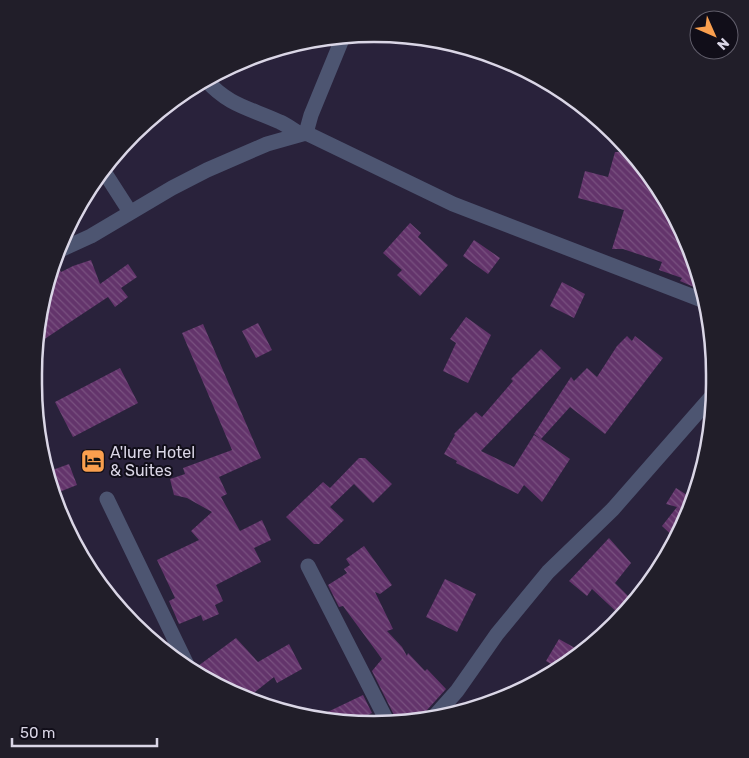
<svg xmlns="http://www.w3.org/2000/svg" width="749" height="758" font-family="Rubik,sans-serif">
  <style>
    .building { fill: url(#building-back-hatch) }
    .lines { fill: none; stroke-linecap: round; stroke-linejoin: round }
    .minor { stroke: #4d5571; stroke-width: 15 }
    .labels { text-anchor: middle; stroke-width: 4; stroke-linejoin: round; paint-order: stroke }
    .poi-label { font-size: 16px; fill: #dad6e6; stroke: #110e19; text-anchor: start }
    .rim { fill: none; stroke: #dad6e6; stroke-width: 2.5 }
  </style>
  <defs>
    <pattern id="building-back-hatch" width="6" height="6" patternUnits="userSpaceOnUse" patternTransform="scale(1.25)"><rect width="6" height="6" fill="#63346b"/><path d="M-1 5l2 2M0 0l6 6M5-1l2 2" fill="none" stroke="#795180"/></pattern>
  </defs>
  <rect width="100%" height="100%" fill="#29223b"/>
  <path class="building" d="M615,152H631L658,185L689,244L703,291L680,281L682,278L659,270L662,262L623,249H612L624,210L578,198L585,171L608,177Z
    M410,223L421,233L418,237L448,265L420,296L397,275L402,270L383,253Z
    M474,240L500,258L488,274L463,256Z
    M55,260L61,272L73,266L91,260L100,284L128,264L137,277L121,288L128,297L115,307L108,297L37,344L41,305L52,298L47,286Z
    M562,282L585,294L574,318L550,306Z
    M466,317L491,335L468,383L443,371L456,343L450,339Z
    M258,323L272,350L256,358L242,331Z
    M203,324L261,458L219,477L227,494L221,497L240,531L262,520L271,540L254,548L261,562L216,585L223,601L215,605L219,614L203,621L201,615L179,624L169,601L175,598L157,560L199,540L191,531L212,512L187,498L174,495L170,479L185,474L183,468L232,450L182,333Z
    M627,336L632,341L635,336L663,358L605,434L570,407L541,439L570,459L542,502L524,485L518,494L456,463L457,461L444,454L455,435L454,434L476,412L482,417L513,381L511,379L541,349L561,368L481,451L514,467L534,435L541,439L534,434L571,377L574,381L587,368L597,377L617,346Z
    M120,368L138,403L73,437L55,402Z
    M359,458H365L392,484L373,503L354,484L330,507L344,520L319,544H314L286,517L323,482L330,488Z
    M69,464L77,485L54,494L47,472Z
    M698,483L689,514L676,539L662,526L677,507L666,504L676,488L687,495Z
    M609,538L631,563L615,583L634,602L622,617L592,589L587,596L569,581Z
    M364,546L392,585L380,594L375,592L393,629L387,631L402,647L407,656L408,653L425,671L427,669L446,689L418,720L402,722L394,715L372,671L382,659L343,606L339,607L328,585L347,573L344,569L350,565L346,559Z
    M445,579L476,594L457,632L426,617Z
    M236,638L258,662L289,644L302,669L277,683L274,677L246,699L219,685L211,676L207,679L197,673L198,666Z
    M559,639L582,652L560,669L546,661Z
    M363,695L372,713L353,722L315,718Z"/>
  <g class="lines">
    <path class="minor" d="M206,80C229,106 250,108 280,122C287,125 293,130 300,134
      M306,133L311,115L343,37
      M103,170L130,212
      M58,251L91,236L172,188L207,170L267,144L306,133L453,204L707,302
      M107,499L189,669
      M308,566L388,723
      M433,718L457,691L497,634L548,572L613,509L713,395"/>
  </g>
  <defs>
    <symbol id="hotel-square" viewBox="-11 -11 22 22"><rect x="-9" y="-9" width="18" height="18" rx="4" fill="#fa9f4e" stroke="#110e19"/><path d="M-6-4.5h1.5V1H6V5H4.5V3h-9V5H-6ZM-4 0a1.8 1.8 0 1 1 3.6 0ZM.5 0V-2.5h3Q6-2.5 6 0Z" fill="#111"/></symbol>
  </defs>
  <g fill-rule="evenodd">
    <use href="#hotel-square" x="79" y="447" width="28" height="28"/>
  </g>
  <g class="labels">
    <g class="poi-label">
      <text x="110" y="458">A'lure Hotel<tspan x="110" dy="18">&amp; Suites</tspan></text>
    </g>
  </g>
  <path d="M0 0H749V758H0ZM374 42H374A332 332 0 0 1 706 374V384A332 332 0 0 1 374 716H374A332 332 0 0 1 42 384V374A332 332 0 0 1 374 42Z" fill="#211e29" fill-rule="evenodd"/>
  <path class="rim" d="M374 42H374A332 332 0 0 1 706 374V384A332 332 0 0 1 374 716H374A332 332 0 0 1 42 384V374A332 332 0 0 1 374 42Z"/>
  <g transform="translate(714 35) rotate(135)"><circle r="24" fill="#110e19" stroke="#615e6b"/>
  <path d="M0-4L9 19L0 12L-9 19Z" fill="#fa9f4e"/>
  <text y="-8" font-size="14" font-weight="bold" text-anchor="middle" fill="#dad6e6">N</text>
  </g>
  <path d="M12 738v8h145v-8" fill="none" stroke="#dad6e6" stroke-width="2.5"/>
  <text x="20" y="738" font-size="15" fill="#dad6e6" stroke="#110e19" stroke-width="4" paint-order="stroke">50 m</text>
</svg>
